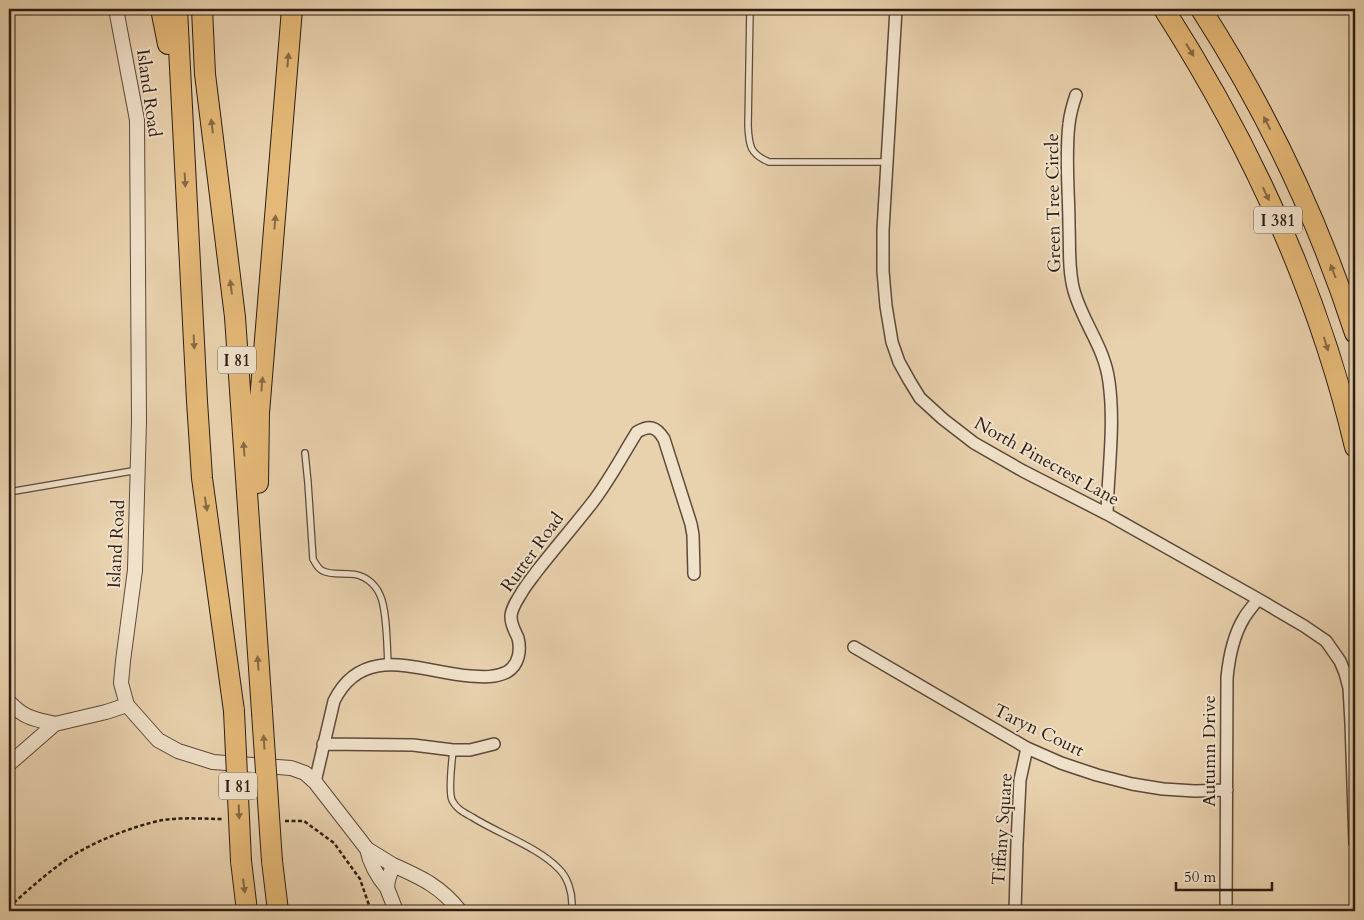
<svg xmlns="http://www.w3.org/2000/svg" width="1364" height="920" font-family="Cardo,serif">
  <style>
    .lines { fill: none; stroke-linecap: round; stroke-linejoin: round }
    .service-casing { stroke: #5c4a3a; stroke-width: 8 }
    .minor-casing { stroke: #5c4a3a; stroke-width: 14 }
    .tertiary-casing { stroke: #5c4a3a; stroke-width: 16 }
    .motorway-casing { stroke: #2d1d14; stroke-width: 22 }
    .path { stroke: #2d1d14; stroke-width: 2.5; stroke-dasharray: 4 2.5; stroke-linecap: butt }
    .service { stroke: #f0e1ca; stroke-width: 5.5 }
    .minor { stroke: #f0e1ca; stroke-width: 11 }
    .tertiary { stroke: #f0e1ca; stroke-width: 14 }
    .motorway { stroke: #e4b876; stroke-width: 20 }
    .motorway-bridge-casing { stroke: #2d1d14; stroke-width: 22; stroke-linecap: butt }
    .motorway-bridge { stroke: #e4b876; stroke-width: 20 }
    .oneway { fill: #886a45 }
    .labels { text-anchor: middle; stroke-width: 4; stroke-linejoin: round; paint-order: stroke }
    .shield { fill: #f0e1ca; stroke: #68584b; stroke-width: 1 }
    .shield-label { font-size: 16px; font-weight: bold; fill: #2d1d14 }
    .street-label { font-size: 18px; fill: #2d1d14; stroke: #f0e1ca }
  </style>
  <rect width="100%" height="100%" fill="#e8d1ad"/>
  <filter id="stains"><feTurbulence type="fractalNoise" baseFrequency=".004" numOctaves="4"/><feColorMatrix values="0 0 0 0 .2 0 0 0 0 .09 0 0 0 0 .02 0 0 0 .5 -.17"/></filter>
  <radialGradient id="worn" r=".72"><stop offset=".6" stop-color="#630" stop-opacity="0"/><stop offset="1" stop-color="#630" stop-opacity=".3"/></radialGradient>
  <g class="lines">
    <defs>
      <path id="service" d="M750,9L748,126C749,146 750,154 769,162H888
        M305,453L308,483L313,559C316,564 318,569 323,571C331,575 341,573 350,574C363,574 375,583 380,595C387,609 387,647 388,665
        M9,492L138,470
        M453,750C452,762 448,791 452,800C456,809 465,813 472,817C499,834 538,847 559,869C568,878 572,892 572,904"/>
      <path id="minor" d="M896,9L883,230V271L886,306L892,342L899,362L909,380L920,398L943,419L974,443L1023,471L1107,514L1258,599L1304,626L1326,641L1340,661L1345,673L1349,688L1351,723L1355,843
        M1076,95C1073,104 1070,114 1069,124C1065,156 1069,194 1069,226C1070,247 1068,270 1074,291C1083,323 1105,348 1109,382C1115,425 1108,471 1107,514
        M854,647L1027,748L1061,763L1097,775L1132,784L1163,789L1195,791L1227,790
        M323,744L413,745L453,750H470L494,744
        M315,782L334,701C363,642 420,672 470,676C483,677 495,678 507,672C519,665 521,650 518,638C515,631 511,625 511,617C511,608 518,599 522,592C526,585 532,578 537,571C555,548 574,526 592,503C609,481 622,456 637,432C649,425 656,426 664,439L691,524L693,535L694,574
        M1015,911L1017,844L1020,780L1027,748
        M1226,911L1227,678C1229,657 1233,636 1244,618C1248,611 1254,605 1258,599"/>
      <path id="tertiary" d="M116,9L137,120L139,421L135,570L123,661L121,683L127,705L158,740L178,751L213,762L291,768L305,773L315,782L367,849L393,865L388,880L387,888L396,911
        M9,702C24,718 34,719 55,724
        M9,764L55,724L106,712L127,705
        M367,849C370,864 377,876 387,888
        M393,865C422,878 440,886 460,911"/>
      <path id="motorway" d="M161,9L168,44
        M177,9L197,401L202,478L234,711
        M202,9L205,74L235,317L262,712
        M1164,9C1251,145 1318,290 1355,447
        M1201,9C1266,110 1318,219 1355,333
        M258,483L259,413L292,9
        M241,861L247,911
        M272,861L278,911"/>
    </defs>
    <use href="#service" class="service-casing"/>
    <use href="#minor" class="minor-casing"/>
    <use href="#tertiary" class="tertiary-casing"/>
    <use href="#motorway" class="motorway-casing"/>
    <path class="path" d="M285,821H304L334,843L360,879L371,911
      M9,907C25,893 41,878 59,865C84,845 132,826 163,820C183,817 204,819 224,819"/>
    <use href="#service" class="service"/>
    <use href="#minor" class="minor"/>
    <use href="#tertiary" class="tertiary"/>
    <use href="#motorway" class="motorway"/>
    <defs>
      <path id="motorway-bridge" d="M234,711L241,861
        M262,712L272,861"/>
    </defs>
    <use href="#motorway-bridge" class="motorway-bridge-casing"/>
    <use href="#motorway-bridge" class="motorway-bridge"/>
  </g>
  <defs><path id="oneway-solid" d="M-6-.8H1V-3.2L6.5 0L1 3.2V.8H-6Z" transform="scale(1.25)"/></defs>
  <g class="oneway">
    <use href="#oneway-solid" transform="translate(1190 50) rotate(58)"/>
    <use href="#oneway-solid" transform="translate(288 60) rotate(-85)"/>
    <use href="#oneway-solid" transform="translate(1267 123) rotate(-117)"/>
    <use href="#oneway-solid" transform="translate(212 126) rotate(-97)"/>
    <use href="#oneway-solid" transform="translate(185 180) rotate(87)"/>
    <use href="#oneway-solid" transform="translate(1266 194) rotate(65)"/>
    <use href="#oneway-solid" transform="translate(275 222) rotate(-85)"/>
    <use href="#oneway-solid" transform="translate(1333 271) rotate(-111)"/>
    <use href="#oneway-solid" transform="translate(231 287) rotate(-97)"/>
    <use href="#oneway-solid" transform="translate(194 342) rotate(87)"/>
    <use href="#oneway-solid" transform="translate(1326 344) rotate(73)"/>
    <use href="#oneway-solid" transform="translate(262 384) rotate(-85)"/>
    <use href="#oneway-solid" transform="translate(244 449) rotate(-94)"/>
    <use href="#oneway-solid" transform="translate(206 504) rotate(81)"/>
    <use href="#oneway-solid" transform="translate(258 663) rotate(-94)"/>
    <use href="#oneway-solid" transform="translate(264 742) rotate(-94)"/>
    <use href="#oneway-solid" transform="translate(239 812) rotate(88)"/>
    <use href="#oneway-solid" transform="translate(244 886) rotate(83)"/>
  </g>
  <g class="labels">
    <g class="shield">
      <rect x="1254" y="206.5" width="48" height="27" rx="4"/>
      <rect x="218" y="346.5" width="38" height="27" rx="4"/>
      <rect x="219" y="772.5" width="38" height="27" rx="4"/>
    </g>
    <g class="shield-label">
      <text x="1278" y="226">I 381</text>
      <text x="237" y="366">I 81</text>
      <text x="238" y="792">I 81</text>
    </g>
    <g class="street-label">
      <text transform="translate(149 93) rotate(82)" y="6">Island Road</text>
      <text transform="translate(1053 203) rotate(-91)" y="6">Green Tree Circle</text>
      <text transform="translate(1047 461) rotate(29)" y="6">North Pinecrest Lane</text>
      <text transform="translate(116 544) rotate(-87)" y="6">Island Road</text>
      <text transform="translate(532 552) rotate(-54)" y="6">Rutter Road</text>
      <text transform="translate(1039 730) rotate(26)" y="6">Taryn Court</text>
      <text transform="translate(1209 751) rotate(-90)" y="6">Autumn Drive</text>
      <text transform="translate(1002 829) rotate(-86)" y="6">Tiffany Square</text>
    </g>
  </g>
  <rect width="1364" height="920" fill="none" stroke="#e8d1ad" stroke-width="30"/>
  <rect x="10" y="10" width="1344" height="900" fill="none" stroke="#2d1d14" stroke-width="2.5"/>
  <rect x="15" y="15" width="1334" height="890" fill="none" stroke="#2d1d14"/>
  <path d="M1176 882v8h96v-8" fill="none" stroke="#2d1d14" stroke-width="2.5"/>
  <text x="1184" y="882" font-size="15" fill="#2d1d14" stroke="#f0e1ca" stroke-width="4" paint-order="stroke">50 m</text>
  <rect width="100%" height="100%" filter="url(#stains)"/>
  <rect width="100%" height="100%" fill="url(#worn)"/>
</svg>
